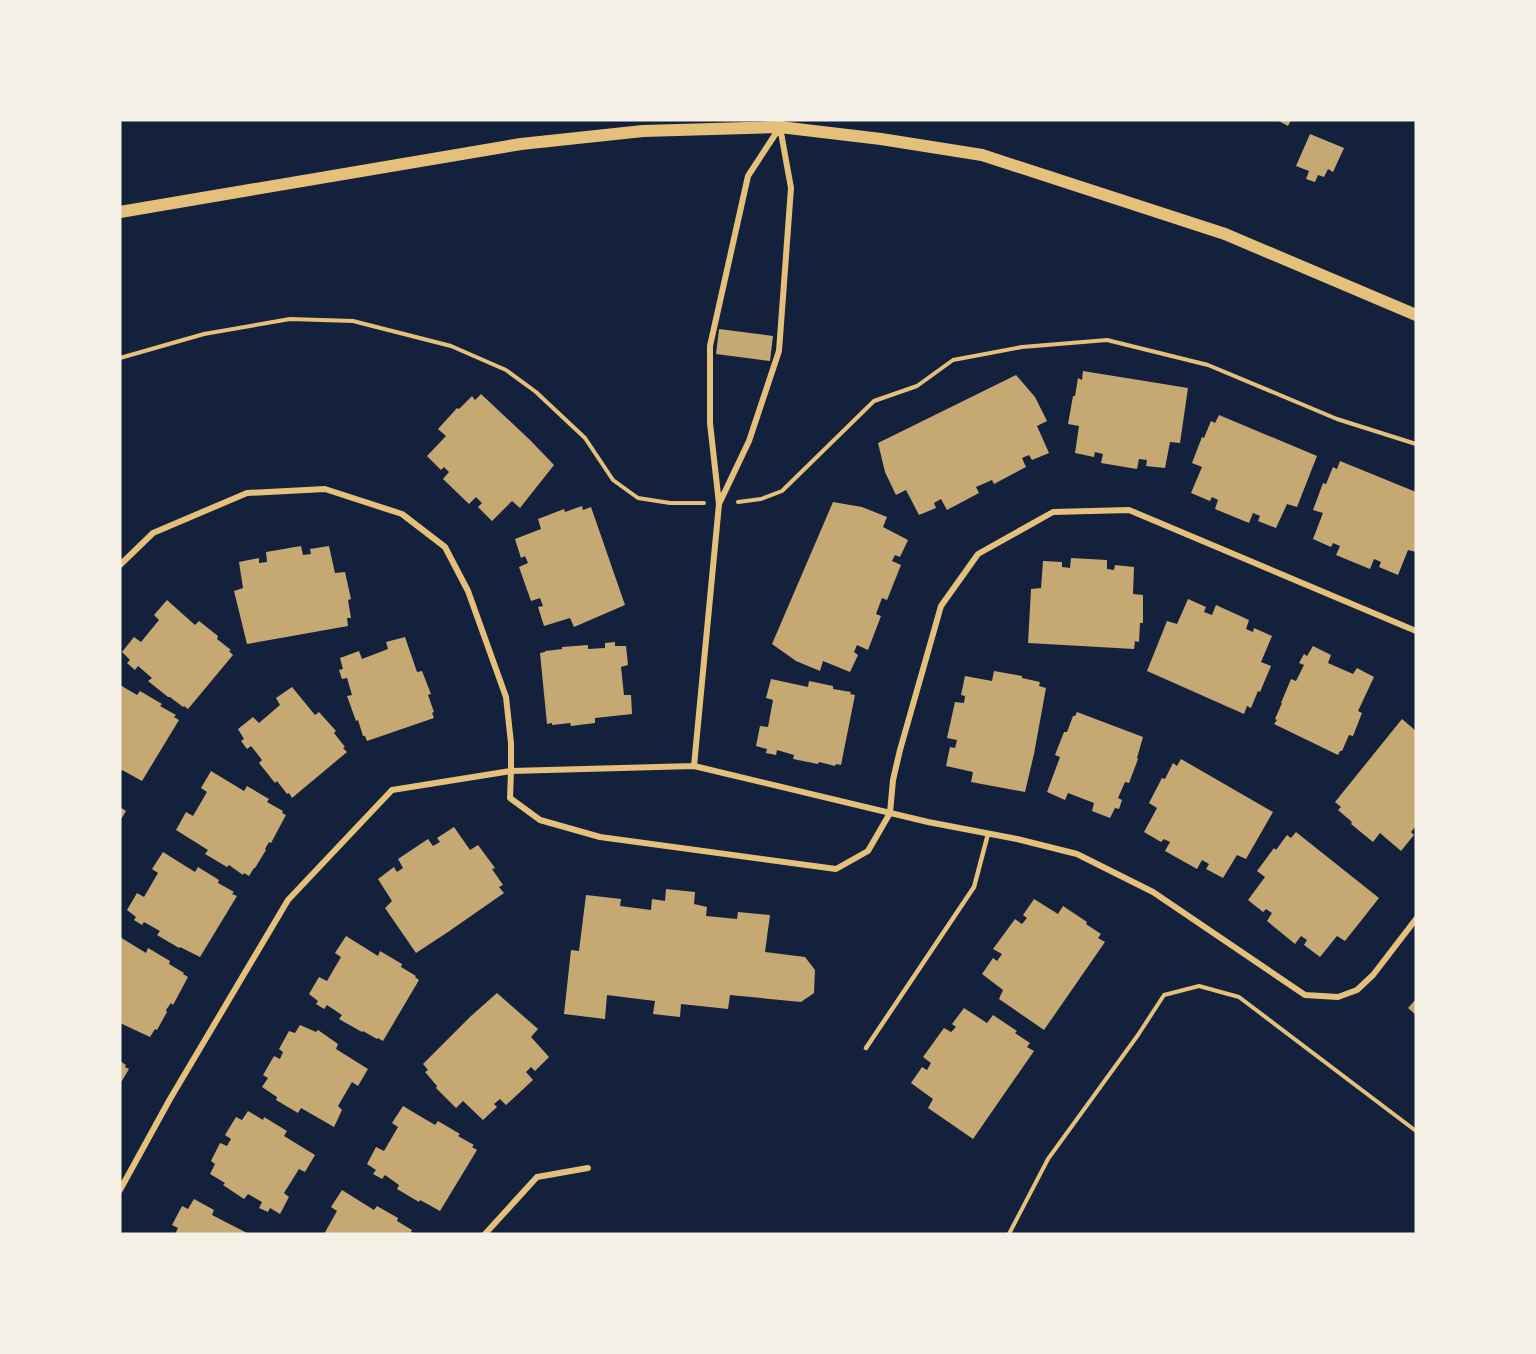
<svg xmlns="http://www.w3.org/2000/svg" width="1536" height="1354" font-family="'Source Sans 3',sans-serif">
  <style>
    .building { fill: #c6a872 }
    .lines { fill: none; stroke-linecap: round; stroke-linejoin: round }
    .path { stroke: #e5c07b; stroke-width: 4 }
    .service { stroke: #e5c07b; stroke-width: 4.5 }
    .minor { stroke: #e5c07b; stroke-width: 6 }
    .secondary { stroke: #e5c07b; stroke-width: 12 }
  </style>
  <rect width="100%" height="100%" fill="#14213d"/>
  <path class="building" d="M1277,120H1291L1288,126Z
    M1310,134L1344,148L1333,172L1328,169L1324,177L1318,175L1315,182L1306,179L1309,171L1296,166Z
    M719,329L773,336L770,361L716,354Z
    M1083,371L1188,388L1180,443L1170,442L1165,468L1146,466L1147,460L1139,459L1137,469L1101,463L1103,454L1095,452L1094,457L1075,453L1079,426L1068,424L1073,396H1075L1078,378L1082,380Z
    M1016,375L1035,397L1047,421L1037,426L1049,453L1032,460L1029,455L1022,458L1026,467L994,484L992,480L976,487L979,493L947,510L941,499L934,503L936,508L919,515L906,490L896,495L885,472L878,443Z
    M481,394L530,440L554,465L520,508L512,501L492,521L478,507L482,503L476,497L469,504L443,479L449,472L444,467L441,470L427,456L446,436L438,429L457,408L459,409L472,396L475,400Z
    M1219,415L1317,456L1297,507L1287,504L1276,528L1258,521L1260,516L1253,513L1249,523L1215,509L1218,500L1212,497L1210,501L1191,493L1202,467L1192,463L1202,437L1204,438L1211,421L1215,423Z
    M1340,461L1416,492V552L1408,550L1398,575L1379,567L1381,562L1374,559L1370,569L1336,555L1340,546L1333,543L1331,547L1313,539L1323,513L1313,510L1323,483L1326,484L1333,467L1337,469Z
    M833,502L862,507L887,517L883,527L908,540L900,557L895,555L892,561L901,565L887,600L882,598L876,614L881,616L868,650L857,645L854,652L858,655L850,672L823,661L820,671L796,661L772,644Z
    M582,506L583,510L591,507L625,605L574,627L570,618L544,626L538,607L543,606L540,598L531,601L519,567L528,563L525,556L521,558L515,539L541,529L538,519L564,509L565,512Z
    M301,546L303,555L311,554L310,549L329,546L335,573L345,572L351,599L348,600L351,618H347L348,626L247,644L234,591L243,588L239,562L259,558V563L267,562L266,552Z
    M1071,558L1107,560V569L1114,570L1115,565L1134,567L1133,594L1143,595V623H1140L1139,642L1135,641L1134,649L1028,643L1031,589L1041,588L1043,561L1062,562V567L1070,568Z
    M1188,599L1206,607L1204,612L1212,615L1216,605L1249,620L1246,629L1253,632L1254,628L1272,636L1261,662L1271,666L1260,692L1258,691L1251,708L1247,706L1244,714L1147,671L1167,621L1177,624Z
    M167,600L195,625L199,621L218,636L217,639L231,650L229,651L233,655L188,709L184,706L183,707L170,697H168L148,681L152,678L138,666L135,670L127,663L130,660L122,652L134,637L141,642L159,620L154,615Z
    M405,637L417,672L422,671L431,694L428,695L434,712L432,713L434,718L367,741L365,736H363L358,720L356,721L347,696L352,695L347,678L342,679L339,670L343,669L340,658L359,651L362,659L388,649L386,642Z
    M615,642V646H626L628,665L621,667L624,695H631L632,714L595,718V723L571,726L570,723L552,725V723L547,724L540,653L545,652V651L562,649V647L588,645V649L605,648V643Z
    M1313,646L1331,655L1328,663L1353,674L1357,668L1374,677L1358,711L1362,713L1353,736L1349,735L1342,751H1340L1338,755L1274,724L1277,720L1275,719L1282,703H1281L1291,679L1296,681L1304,665L1299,663L1304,654L1307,656Z
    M994,671L1022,676V678L1040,682L1039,686L1046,688L1034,754L1025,792L971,782L973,772L946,766L950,747L955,748L957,740L947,738L955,702L964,703L965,696L961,695L965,676L992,681Z
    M771,679L808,687L809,681L833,686V689L851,692L850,694L855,695L841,765L836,764L835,766L819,762L818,764L793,759L794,755L777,750L776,755L766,753L767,749L756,746L760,726L768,727L773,700L766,698Z
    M120,685L137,695L140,691L162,704L160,706L176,715L174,717L179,720L142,781L122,770L120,773Z
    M292,687L315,715L319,712L336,731L334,733L345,747L343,748L347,752L292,798L289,793L287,794L277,781L275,783L259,763L262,760L251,746L247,749L241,741L244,739L238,729L253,717L259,723L280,705L276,698Z
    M1077,712L1143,737L1137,758L1138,759L1129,783L1125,782L1118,798L1122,800L1119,809L1115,808L1110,818L1092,811L1094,803L1068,793L1065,800L1047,792L1060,757L1055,755L1064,732H1067L1073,716H1075Z
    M1402,719L1416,731V826L1411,832L1414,835L1401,851L1380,833L1373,842L1351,824L1352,822L1338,810L1341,807L1335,802Z
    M1181,759L1273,812L1246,859L1237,855L1223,878L1206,869L1209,864L1202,860L1197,869L1165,851L1170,842L1164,839L1161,842L1144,832L1157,808L1149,803L1162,778L1165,779L1173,763L1177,766Z
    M211,771L244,791L247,786L269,799L267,802L283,811L282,813L286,815L271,843L269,842L265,849L266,850L255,868H254L249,876L244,873L243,875L229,865L227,867L205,854L208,850L176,830L186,812L193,816L207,792L201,788Z
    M120,807L126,811L120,821Z
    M454,827L470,850L478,845L495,868L492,869L503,885L499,887L504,893L448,932L416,953L385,908L392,901L378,879L394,867L397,872L403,868L398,859L428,839L433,846L440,842L437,838Z
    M1296,832L1379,898L1345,941L1337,936L1320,957L1304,945L1307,940L1301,936L1295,944L1267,921L1272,913L1266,909L1263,912L1248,900L1265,877L1257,871L1274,848L1276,850L1287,835L1291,838Z
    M163,852L195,872L198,867L219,880L218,883L234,892L232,894L237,896L200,957L180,947L179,948L157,935L160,931L144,922L142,925L134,920L136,917L127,910L137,893L144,897L158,873L152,869Z
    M666,889L695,892L694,904L707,907L706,916L737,919L738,912L770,915L765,952L805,957L815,970L814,993L801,1002L730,995L728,1009L681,1004L680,1017L653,1014L655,1001L607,995L605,1019L564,1014L571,950L579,951L586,895L621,899L620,906L651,910L652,899L665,901Z
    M1034,899L1058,914L1063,906L1087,922L1086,924L1101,934L1098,938L1105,942L1044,1030L999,999L1003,990L982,974L993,958L997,961L1002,954L993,949L1015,919L1022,924L1027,918L1023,915Z
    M346,936L378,956L380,951L402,964L401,967L416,976L415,977L419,980L383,1041L378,1038L377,1039L363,1031L362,1032L339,1019L342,1015L327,1005L324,1009L316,1004L318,1001L309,994L319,977L327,981L341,957L335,953Z
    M120,937L146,953L148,948L170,961L169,964L184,973L183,974L188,977L173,1005L171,1003L166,1010L167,1012L157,1030L155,1029L150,1037L120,1023Z
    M497,993L538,1029L531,1037L549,1057L535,1071L531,1067L526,1072L533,1080L506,1105L500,1099L494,1104L497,1107L483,1120L463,1101L456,1108L436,1088L437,1086L425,1072L428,1070L423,1064L471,1016Z
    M1416,999V1015L1408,1008Z
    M964,1008L987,1023L993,1015L1017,1031L1015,1033L1030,1043L1027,1047L1034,1051L973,1139L928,1108L933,1099L911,1083L922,1067L927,1070L931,1063L923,1057L944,1028L951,1032L956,1027L952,1024Z
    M300,1025L316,1032L318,1030L338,1044L336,1049L368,1069L358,1086L352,1082L338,1106L342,1110L334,1127L301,1108L298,1113L276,1100L277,1097L262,1087L268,1078L263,1075L274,1056L280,1059L283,1052L279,1049L289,1031L295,1033Z
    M120,1061L126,1065L125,1067L129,1069L120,1084Z
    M403,1106L435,1125L438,1121L460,1134L458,1136L474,1145L472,1147L477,1150L440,1211L420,1200L419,1202L397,1189L399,1185L385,1175L382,1179L373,1174L376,1170L367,1164L376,1147L384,1151L398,1127L392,1123Z
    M248,1111L263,1120L264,1117L287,1131L284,1136L315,1155L305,1172L299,1169L284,1193L289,1197L280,1214L270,1208L268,1212L259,1208L262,1202L248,1194L244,1199L223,1185L225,1183L210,1174L215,1164L211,1161L220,1143L227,1146L231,1139L225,1135L236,1117L242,1120Z
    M342,1190L374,1210L377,1206L398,1218L397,1221L412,1230L411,1232L415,1234H324L337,1211L331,1207Z
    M194,1199L214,1210L212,1215L249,1234H175L178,1228L172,1225L182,1206L188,1209Z"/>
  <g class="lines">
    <path class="path" d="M120,358L204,334L290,319L353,321L451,346L506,370L536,392L585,438L613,480L638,498L670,503H704
      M738,502L761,499L782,491L874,401L917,386L953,360L1022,347L1107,340L1208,365L1337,419L1416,444
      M1009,1234L1048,1159L1138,1035L1164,995L1199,986L1239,997L1416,1131"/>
    <path class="service" d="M866,1048L974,887L988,834"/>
    <path class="minor" d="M719,504L749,441L779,351L791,188L780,127L781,120
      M120,565L153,533L247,493L325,489L402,514L445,547L468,591L506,697L511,743V771L694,766L928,822L1017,839L1077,854L1153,892L1305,995L1338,997L1357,990L1373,975L1416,919
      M694,766L719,504L710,423V346L748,176L780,127
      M120,1190L170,1099L288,900L392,790L511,771L510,798L540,820L600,837L836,869L868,851L890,813L893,780L900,750L941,606L978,554L1053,512L1129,510L1416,631
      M485,1234L537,1177L588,1168"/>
    <path class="secondary" d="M120,212L521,144L643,131L780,127L881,139L982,155L1225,234L1416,315"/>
  </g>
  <rect width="1536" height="1354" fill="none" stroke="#f6f1e7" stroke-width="243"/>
</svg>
